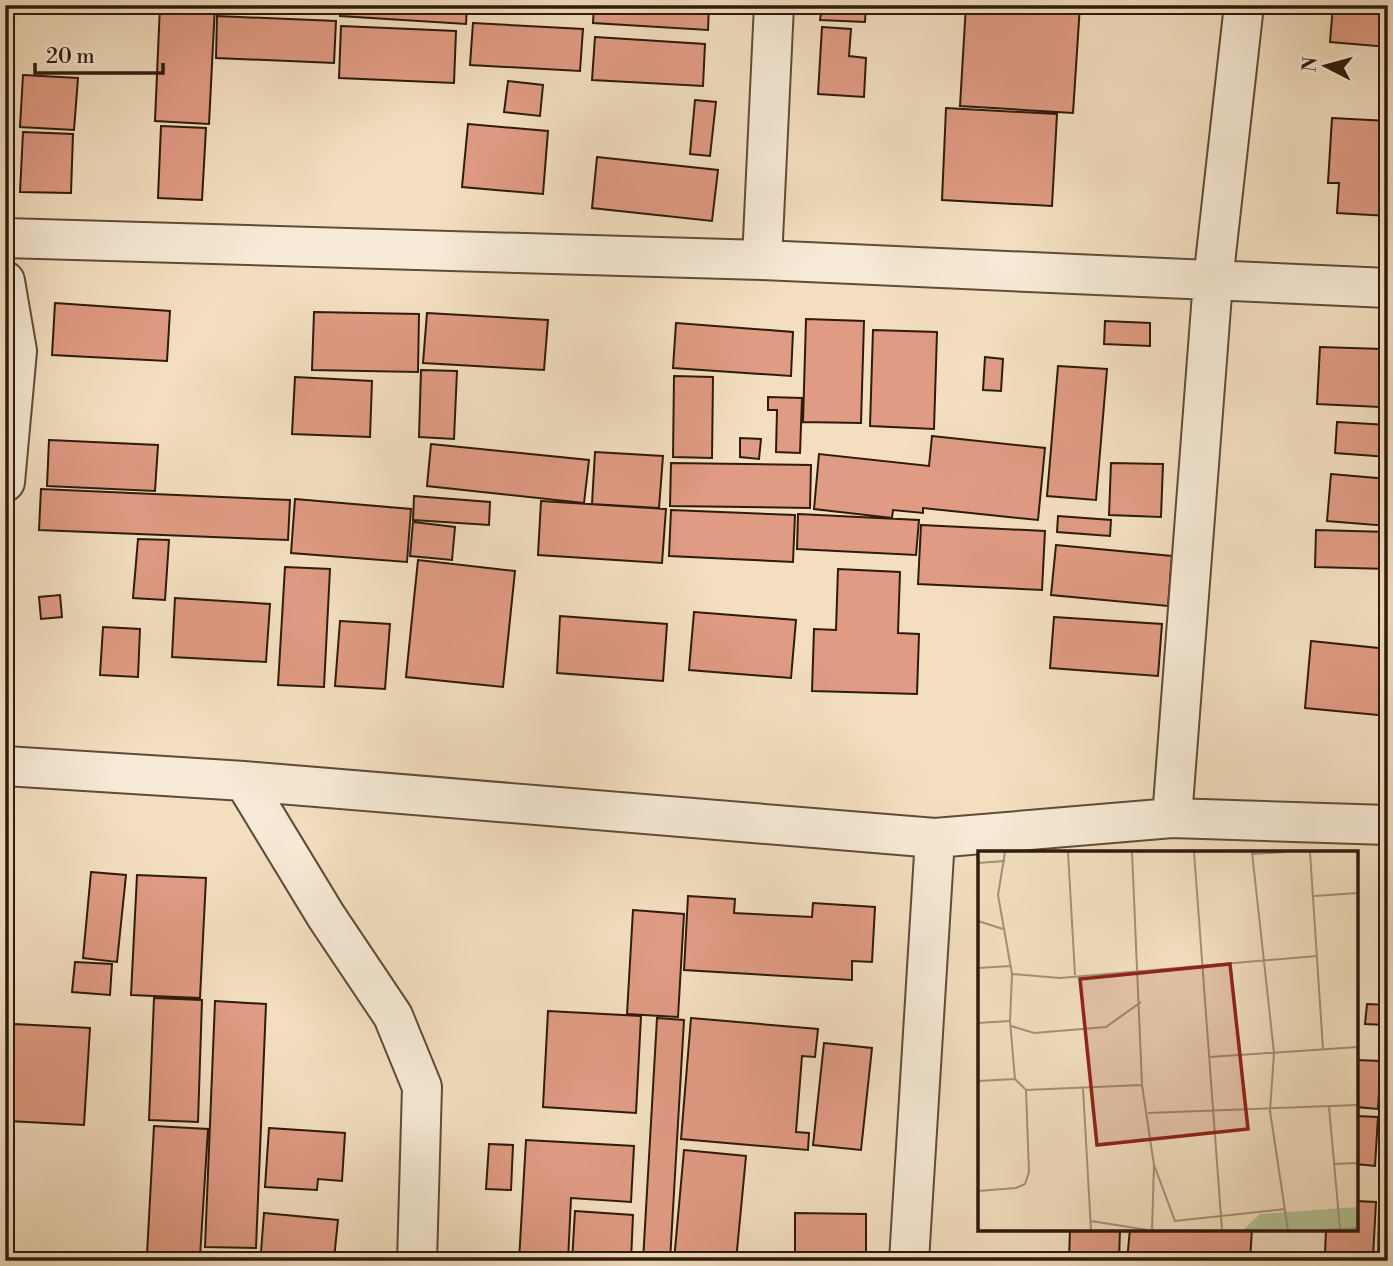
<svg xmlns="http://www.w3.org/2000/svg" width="1393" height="1266" font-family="'Libre Bodoni',serif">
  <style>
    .building { fill: #e09b84; stroke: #2e1b0b; stroke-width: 2 }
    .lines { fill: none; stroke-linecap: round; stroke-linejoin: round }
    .minor-casing { stroke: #5f4c38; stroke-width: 42 }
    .minor { stroke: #f7ead6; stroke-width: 38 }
    .inset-road { fill: none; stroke: #a49178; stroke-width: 2 }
    .view { fill: #8f2418; fill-opacity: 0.15; stroke: #8f2418; stroke-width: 3.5 }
    .inset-edge { fill: none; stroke: #2e1b0b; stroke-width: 3.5 }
  </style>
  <rect width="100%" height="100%" fill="#f3dfc0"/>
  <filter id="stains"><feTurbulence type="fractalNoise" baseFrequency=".00286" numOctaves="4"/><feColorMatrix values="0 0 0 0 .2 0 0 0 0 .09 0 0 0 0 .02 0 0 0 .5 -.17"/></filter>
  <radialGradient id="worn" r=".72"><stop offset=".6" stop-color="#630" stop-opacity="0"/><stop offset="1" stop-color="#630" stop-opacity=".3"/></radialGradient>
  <path class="building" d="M160,5H215L209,124L155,121Z
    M341,5H467L466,24L340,16Z
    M594,5H709L708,30L593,23Z
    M822,5H866L865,22L820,20Z
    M966,5H1080L1073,113L960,106Z
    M1333,5H1388V47L1330,42Z
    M217,16L336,21L334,63L216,58Z
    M473,23L583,29L580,71L470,65Z
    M341,26L456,31L454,83L339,78Z
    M822,27L851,29L849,56L866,58L864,97L818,94Z
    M595,37L705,44L703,86L592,80Z
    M23,75L78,78L74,130L20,127Z
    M508,81L543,85L540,116L504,112Z
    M695,100L716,102L710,156L690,154Z
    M946,108L1057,114L1052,206L942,200Z
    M1332,118L1388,121V216L1337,213L1339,183H1328Z
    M468,124L548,131L543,194L462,187Z
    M161,126L206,128L202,200L158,198Z
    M23,132L73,134L71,193L20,192Z
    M597,157L718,170L712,221L592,208Z
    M55,303L170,311L167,361L52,355Z
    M314,312L419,314L418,372L312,370Z
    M427,313L548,320L544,370L423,363Z
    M806,319L864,321L861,423L803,422Z
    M1105,321L1150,323V346L1104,344Z
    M676,323L793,332L791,376L673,368Z
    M873,330L937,332L934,429L870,426Z
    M1320,347L1382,349L1380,407L1317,404Z
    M985,357L1003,359L1001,391L983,390Z
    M1058,366L1107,369L1096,500L1047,496Z
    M421,370L457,371L454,439L419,437Z
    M674,376L713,377L712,458L673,457Z
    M295,377L372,381L370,437L292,434Z
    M768,397L802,398L800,453L776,452L777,410H768Z
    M1337,422L1388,425V457L1335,453Z
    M932,436L1045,448L1038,520L923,508V513L893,510L892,518L814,509L819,454L929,466Z
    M740,438L761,439L759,459L740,457Z
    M49,440L158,445L155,491L47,486Z
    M431,444L589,460L584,503L427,486Z
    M595,452L663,456L659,508L592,504Z
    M671,463L811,465L810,508L670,506Z
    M1111,463L1163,464L1161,517L1109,515Z
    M1331,474L1388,479V526L1327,521Z
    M41,489L290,500L288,540L39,530Z
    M414,496L490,502L489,525L413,520Z
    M295,499L411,509L407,562L291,553Z
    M541,501L666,509L662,563L538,555Z
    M671,510L795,515L793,562L669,556Z
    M798,514L919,520L916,555L797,549Z
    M1058,516L1111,520L1110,536L1057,532Z
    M413,522L455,527L452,560L410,556Z
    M921,525L1045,531L1042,590L918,584Z
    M1316,530L1388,532V569L1315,567Z
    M138,539L169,540L165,600L133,598Z
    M1056,545L1172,556L1168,606L1051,595Z
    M418,560L515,571L503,687L406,677Z
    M285,567L330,569L324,687L278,685Z
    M838,569L900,572L898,633L919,634L917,694L812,691L814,629L836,630Z
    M60,595L62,617L41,619L39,597Z
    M175,598L270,604L266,662L172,657Z
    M694,612L796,620L791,678L689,670Z
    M560,616L667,624L663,681L557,673Z
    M1054,617L1162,624L1158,676L1050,668Z
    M340,621L390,624L385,689L335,686Z
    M103,627L140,629L138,677L100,675Z
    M1311,641L1388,649V716L1305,708Z
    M91,872L126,875L117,962L83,958Z
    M137,875L206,878L200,998L131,995Z
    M688,896L735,899L734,913L812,917L813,903L875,907L872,962L852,961V980L684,970Z
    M633,910L684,914L678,1017L627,1014Z
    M75,962L112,964L110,995L72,992Z
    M154,998L202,1000L198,1122L149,1120Z
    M215,1001L266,1004L256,1248L205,1247Z
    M1367,1004L1387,1005L1386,1025L1365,1024Z
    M548,1011L641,1016L636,1113L543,1107Z
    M657,1018L684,1020L670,1261H643Z
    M691,1018L818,1029L815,1057L802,1056L796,1132L809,1133L808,1150L681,1139Z
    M14,1024L90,1028L84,1125L8,1121Z
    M824,1043L872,1048L861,1150L813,1145Z
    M1356,1060L1381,1061L1378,1109L1356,1107Z
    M1356,1116L1378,1117L1375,1166L1356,1164Z
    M154,1126L208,1129L200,1257L147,1254Z
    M269,1128L345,1133L342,1181L318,1179L317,1190L265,1187Z
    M526,1140L634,1146L631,1202L571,1198L568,1261H519Z
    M489,1144L513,1145L511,1190L486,1189Z
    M684,1150L746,1156L736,1261H674Z
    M1380,1153H1388V1261H1378Z
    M1356,1201L1376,1202L1373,1257L1325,1254L1326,1229H1356Z
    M575,1211L633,1215L631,1261H572Z
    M264,1213L338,1220L334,1259L261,1252Z
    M795,1213L866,1214V1261H795Z
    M1070,1229H1120L1119,1261H1069Z
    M1130,1229H1252L1250,1261H1127Z
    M134,1257L190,1260V1261H134Z"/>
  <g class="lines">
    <defs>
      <path id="minor" d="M5,238L762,260L1388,288
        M762,260L774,5
        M5,281L17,351L5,482
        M5,766L244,781L935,838L1172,818L1388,825
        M244,781L326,916L393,1016L422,1087L417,1261
        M1172,818L1213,281L1244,5
        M909,1261L935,838"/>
    </defs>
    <use href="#minor" class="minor-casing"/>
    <use href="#minor" class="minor"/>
  </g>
  <g transform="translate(978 851)">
    <rect width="380" height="380" fill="#f3dfc0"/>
    <path d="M380,356V379H265L282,363Z" fill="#b4c398"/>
    <path class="inset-road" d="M90,1L97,124M154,1L164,234L176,314L174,379M216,1L244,379M274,1L296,202L292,260L310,379M332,1L345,198M274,3L306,1M0,12L27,10M336,45L380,42M0,70L25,78M0,117L32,115M34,123L82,127L339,105M0,172L32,170M33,175L56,182L128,176L163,151M231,206L380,196M0,230L37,228M105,237L113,379M48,239L164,234M351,256L362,378M170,262L380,254M355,313L380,312M176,314L197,370L307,358M0,340L38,337L47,333L51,321L48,239L37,228L32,170L34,123L20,44L27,1M113,370L170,379M349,379L380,377"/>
    <path class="view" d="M252,113L270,278L119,294L102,128Z"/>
    <rect width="380" height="380" class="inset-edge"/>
  </g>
  <rect width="1393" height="1266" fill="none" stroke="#f3dfc0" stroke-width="28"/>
  <rect x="7" y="7" width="1379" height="1252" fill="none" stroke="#2e1b0b" stroke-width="3.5"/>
  <rect x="14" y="14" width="1365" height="1238" fill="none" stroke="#2e1b0b" stroke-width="2"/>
  <g transform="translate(1326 66) rotate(276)" stroke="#f7ead6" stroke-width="5" paint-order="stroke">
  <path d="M0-5L12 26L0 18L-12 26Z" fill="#2e1b0b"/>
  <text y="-10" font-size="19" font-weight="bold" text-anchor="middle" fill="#2e1b0b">N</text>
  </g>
  <path d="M35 63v10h128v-10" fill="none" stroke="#2e1b0b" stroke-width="3.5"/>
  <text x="46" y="63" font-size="21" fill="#2e1b0b" stroke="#f7ead6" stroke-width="5" paint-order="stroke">20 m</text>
  <rect width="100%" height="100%" filter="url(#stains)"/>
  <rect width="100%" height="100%" fill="url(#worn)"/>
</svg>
